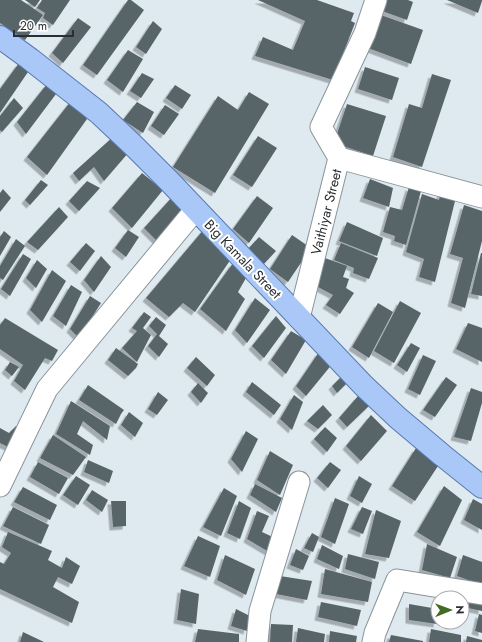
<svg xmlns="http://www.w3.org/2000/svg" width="482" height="642" font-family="Jost,sans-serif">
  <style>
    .building { fill: #596568; filter: url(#shadow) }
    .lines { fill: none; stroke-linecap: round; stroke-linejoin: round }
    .minor-casing { stroke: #8a949a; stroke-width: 23 }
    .major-casing { stroke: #587aae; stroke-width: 24 }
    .minor { stroke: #fff; stroke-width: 21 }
    .major { stroke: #a9c7f7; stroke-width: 22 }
    .labels { text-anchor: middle; stroke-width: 4; stroke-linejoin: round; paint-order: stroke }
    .street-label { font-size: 14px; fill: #2b2f32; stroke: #fff }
  </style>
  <defs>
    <filter id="shadow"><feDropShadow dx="-3.5" dy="3.5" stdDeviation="0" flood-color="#0004"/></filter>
  </defs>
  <rect width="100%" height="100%" fill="#dee9f0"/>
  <path class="building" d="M0,0H21L43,15L25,40L0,23Z
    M25,0H40L35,7Z
    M42,0H70L53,25L43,18L45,13L37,8Z
    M128,0H131L144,10L97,75L83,65Z
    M258,0H317L354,13L351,21L355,23L333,80L255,56L263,37L293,50L305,21Z
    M387,0H408L413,2L407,20L382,11Z
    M447,0H482V1L478,13Z
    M381,15L423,30L411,64L368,48Z
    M78,18L91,27L63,63L52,53Z
    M153,21L162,29L146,54L136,47Z
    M128,50L143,59L123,92L107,80Z
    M19,63L28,72L0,113V89Z
    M365,67L399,78L392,100L358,89Z
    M142,73L154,79L141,98L130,91Z
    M432,74L451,80L422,167L393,157L409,104L422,108Z
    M47,84L56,94L26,134L17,122Z
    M175,85L191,95L182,109L166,98Z
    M249,92L269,104L215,193L173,167L218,96L238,110Z
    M14,98L23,108L2,132L0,130V116Z
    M71,101L87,119L47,175L27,157Z
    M137,102L154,112L143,133L123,120Z
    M347,104L386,116L373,156L334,143Z
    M165,105L179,114L164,135L151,126Z
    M114,136L129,152L104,181L94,167L79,181L73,173Z
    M258,136L277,148L252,187L233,175Z
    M142,173L163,190L132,228L112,208Z
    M370,179L393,188L389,207L363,198Z
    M41,180L48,185L30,205L25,200Z
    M87,181L100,188L79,211L69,201Z
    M409,187L421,191L406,245L394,241L395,236L383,232L390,207L402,210Z
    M3,189L11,198L0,212V193Z
    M441,192L456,197L435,282L419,277L424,259L406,252L422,194L439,200Z
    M174,195L185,207L157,241L144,228Z
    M257,196L273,208L249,243L233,229Z
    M464,205L482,211V241L465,308L451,303L463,258L450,254Z
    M59,207L68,217L38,250L27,242Z
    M347,222L383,238L377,256L339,241Z
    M205,228L233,256L195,312L183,303L169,317L146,298Z
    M128,230L139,237L126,257L115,248Z
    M4,231L11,237L0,256V237Z
    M292,235L311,248L288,282L270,269Z
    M259,237L276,251L262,266L248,249Z
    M16,239L25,246L3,280L0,278V266Z
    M86,243L95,251L80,271L70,262Z
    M341,243L378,258L369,279L353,273L354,268L334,260Z
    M481,253H482V296L471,294Z
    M23,254L31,259L10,296L1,289Z
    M101,256L111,267L94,292L84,280Z
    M325,258L347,266L343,277L349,279L346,288L354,293L340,314L326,305L333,295L318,287Z
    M37,260L47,269L36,288L26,278Z
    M233,263L246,278L238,292L245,299L226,331L200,309Z
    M52,270L66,281L42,322L30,310Z
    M71,285L82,292L66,326L53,316Z
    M90,296L101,303L79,338L70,329Z
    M255,298L270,310L247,343L235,330Z
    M400,301L421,313L394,363L374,351Z
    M378,303L393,312L369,358L352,347Z
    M144,312L151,317L143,328L151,335L137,362L122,348L137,331L132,328Z
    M276,316L286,328L264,358L252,346Z
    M156,317L166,325L159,336L168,344L159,357L148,346L157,334L149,326Z
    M5,318L58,350L52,361L45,358L25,390L14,381L23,365L0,349V325Z
    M468,323L482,328V362L456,349Z
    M291,331L306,340L286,374L271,360Z
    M411,343L420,348L407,372L397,365Z
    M116,348L138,364L136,368L128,376L108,360Z
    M319,352L333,363L306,396L296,386Z
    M423,355L436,361L420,395L408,389Z
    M196,357L215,375L207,386L187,368Z
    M10,362L19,367L12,376L5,370Z
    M345,373L352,378L337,393L332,386Z
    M446,377L457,385L435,417L423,410Z
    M252,382L281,405L274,415L246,392Z
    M198,383L208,393L201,403L191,392Z
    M88,385L124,410L121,414L116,424L79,400Z
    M471,388L482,392V403L471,441L454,437Z
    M158,392L168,400L157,415L148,409Z
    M294,395L303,402L292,430L280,419Z
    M358,396L370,405L347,427L339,418Z
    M71,401L110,426L107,440L83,421L77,434L93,445L90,455L56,434Z
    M323,405L332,415L318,429L307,421Z
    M129,412L143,423L135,437L121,425Z
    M371,415L387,431L361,461L346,446Z
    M16,426L24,430L14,450L0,443V428L9,433Z
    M325,427L337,438L327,452L314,439Z
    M246,431L258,439L242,472L231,459Z
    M53,435L86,457L73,475L40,458Z
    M416,448L438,466L415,501L392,486Z
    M270,451L293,465L280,495L257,480Z
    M88,460L113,471L109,483L84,472Z
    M38,462L68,478L59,494L30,477Z
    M330,462L341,470L328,488L317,478Z
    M76,476L90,485L78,505L63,495Z
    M359,476L372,484L362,503L350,496Z
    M255,484L282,498L276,512L250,495Z
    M444,486L462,500L440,546L417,532Z
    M23,487L57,505L50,520L14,502Z
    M224,488L237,496L221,536L203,527Z
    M92,490L108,500L102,512L86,500Z
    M335,498L349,504L335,544L321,537Z
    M473,499L482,504V530L464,520Z
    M111,501H126V526L113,527Z
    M239,501L251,508L240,539L227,533Z
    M13,507L49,525L41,544L3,526Z
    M362,507L372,511L363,534L351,529Z
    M376,510L401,521L389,558L365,554Z
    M257,511L269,516L262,532L275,538L269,552L247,539Z
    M8,532L52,551L48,560L62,568L66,557L80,566L72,584L58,577L53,587L79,602L72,623L0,589V562L4,564L11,553L2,547Z
    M312,533L319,537L313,552L304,548Z
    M198,536L220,546L210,577L184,566Z
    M427,544L457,557L450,578L422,570Z
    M322,545L343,556L339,569L317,559Z
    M296,549L309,556L303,570L290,565Z
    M348,554L379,562L375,579L345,569Z
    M225,555L255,569L246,595L217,580Z
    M463,555L482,562V585L457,576Z
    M325,569L372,582L368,602L321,594Z
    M280,576L312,581L307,600L276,594Z
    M181,589L199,594L196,624L177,620Z
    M471,595L482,598V611L468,608Z
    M321,602L361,610L357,626L318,617Z
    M409,604L438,609L437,624L409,620Z
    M236,609L250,616L247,631L231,626Z
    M479,614L482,615V633L475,631Z
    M271,624L293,625L292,642H270Z
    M298,628L325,634L324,642H296Z
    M198,629L239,634V642H195Z
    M431,629L461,635V642H429Z
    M330,631L357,636L356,642H329Z
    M23,632L44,642H20Z
    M391,635L423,641V642H389Z
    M467,636L482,640V642H466Z"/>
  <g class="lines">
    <defs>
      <path id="minor" d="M339,158L482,197
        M299,318L339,158L321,127L365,33L376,0
        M0,486L47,389L196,209
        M257,642L260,611L299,482
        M373,642L375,633L397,580L482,594"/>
      <path id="major" d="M0,37L30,59L99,113L135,147L170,182L364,386L398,418L442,455L482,487"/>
    </defs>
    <use href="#minor" class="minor-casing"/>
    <use href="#major" class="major-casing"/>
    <use href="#minor" class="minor"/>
    <use href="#major" class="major"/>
  </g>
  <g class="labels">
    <g class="street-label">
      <text transform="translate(326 212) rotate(-76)" y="5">Vaithiyar Street</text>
      <text transform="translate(243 259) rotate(46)" y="5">Big Kamala Street</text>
    </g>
  </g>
  <g transform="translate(450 610) rotate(89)"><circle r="19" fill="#ffffff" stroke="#aaacad"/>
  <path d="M0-3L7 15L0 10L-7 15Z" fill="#446b26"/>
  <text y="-6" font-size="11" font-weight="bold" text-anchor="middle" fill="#2b2f32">N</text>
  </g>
  <path d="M14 30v6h59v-6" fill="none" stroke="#2b2f32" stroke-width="2"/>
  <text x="20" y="30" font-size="12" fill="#2b2f32" stroke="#ffffff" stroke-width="3" paint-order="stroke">20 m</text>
</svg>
